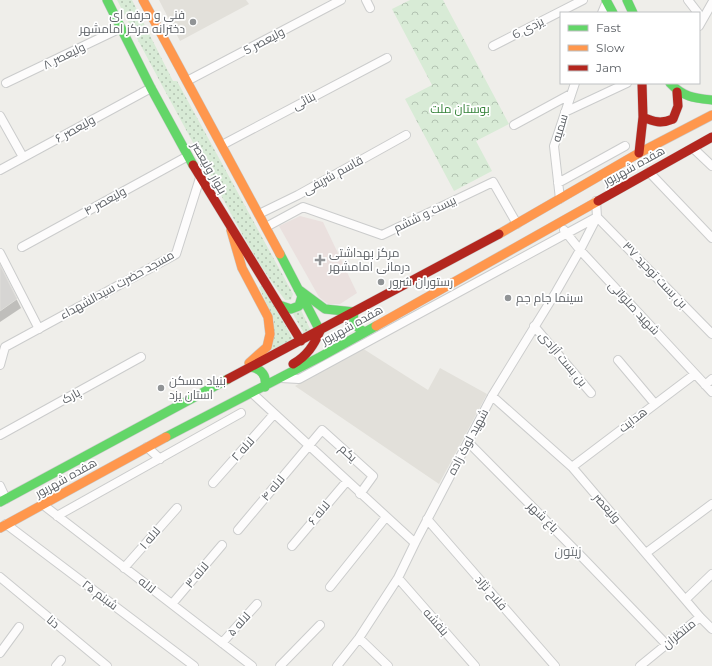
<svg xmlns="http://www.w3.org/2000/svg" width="712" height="666" font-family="Montserrat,Cairo,sans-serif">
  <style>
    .education { fill: #e2e0da }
    .medical { fill: #eae0de }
    .grass { fill: url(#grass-dots) }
    .park { fill: url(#park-crowns) }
    .shadow { fill: #0003 }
    .building { fill: #d6d5d3; stroke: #deddd9 }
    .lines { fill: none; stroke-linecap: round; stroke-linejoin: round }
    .street-casing { stroke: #cbcccc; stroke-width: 10 }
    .fast-casing { stroke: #cacacb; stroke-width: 10 }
    .slow-casing { stroke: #cacacb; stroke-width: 10 }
    .jam-casing { stroke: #cacacb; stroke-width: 10 }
    .street { stroke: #fdfcfc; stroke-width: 8 }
    .fast { stroke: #63d668; stroke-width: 9 }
    .slow { stroke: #ff974d; stroke-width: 9 }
    .jam { stroke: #b3261e; stroke-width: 9 }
    .poi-dot { fill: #919496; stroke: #fff; stroke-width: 1.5 }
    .labels { text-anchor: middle; stroke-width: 3.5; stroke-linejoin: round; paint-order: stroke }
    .poi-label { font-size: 12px; fill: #5f6368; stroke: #fff; text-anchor: start }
    .street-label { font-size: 12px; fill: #5f6368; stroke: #fff }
    .park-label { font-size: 12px; fill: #348238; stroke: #fff }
    .neighbourhood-label { font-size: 13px; fill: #70757a; stroke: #fff }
  </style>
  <defs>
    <pattern id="grass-dots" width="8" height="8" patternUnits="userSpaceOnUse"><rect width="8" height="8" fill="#d8ebd6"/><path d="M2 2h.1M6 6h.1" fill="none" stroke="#b2c2b1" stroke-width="1.8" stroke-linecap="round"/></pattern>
    <pattern id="park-crowns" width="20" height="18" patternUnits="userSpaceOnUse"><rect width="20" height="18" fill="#d8ebd6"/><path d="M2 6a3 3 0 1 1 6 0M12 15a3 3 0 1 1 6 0" fill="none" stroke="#b2c2b1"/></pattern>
  </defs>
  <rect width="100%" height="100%" fill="#efeeea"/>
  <path class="education" d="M159,0H246L249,4L180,41Z
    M362,348L428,390L440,368L487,394L439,484L295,386Z"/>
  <path class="medical" d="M300,216L323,222L357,293L340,304H328L319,297L279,226Z"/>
  <path class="grass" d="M117,0H132L173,81H177L293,294L291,300H285C255,261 232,216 209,172C178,115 147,58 117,0Z
    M262,286L264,288L294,341L271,350L274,320L259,287Z
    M296,310H301L310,329L309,333L305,335L293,314Z"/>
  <path class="park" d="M410,0H443L509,124L476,141L492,171L454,191L405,99L432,85L392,9Z"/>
  <path class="shadow" d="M0,266L21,308L0,322Z"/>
  <path class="building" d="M0,265L17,299L0,311Z"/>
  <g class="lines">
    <defs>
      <path id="street" d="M366,0L370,8
        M688,0L698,13
        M602,13L607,1
        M699,26L712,3
        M493,46L583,0
        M187,81L341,0
        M6,83L121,28
        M565,112L627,83
        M0,116L23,157
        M514,125L571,94
        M222,145L387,58
        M693,148L712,166
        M0,170L151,88
        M649,172L712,238
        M558,183L625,146
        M560,199L554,146L575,83
        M259,214L298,195L406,135
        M266,227L303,207L382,235L493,182L517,224
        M564,230L580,250L712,392
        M22,247L188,156
        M0,253L39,329
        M534,326L591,393
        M618,360L655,404
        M0,365L5,347L176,254L200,178
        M281,378L299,379L597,217L596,201
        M705,385L712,379
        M252,393L415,543
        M492,396L572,467L700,617L712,629
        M0,435L141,357
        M468,442L583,558L666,644
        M147,447L160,459
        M572,467L695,374
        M213,483L274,414
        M0,486L6,499
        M42,504L252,666
        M57,516L241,413
        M427,519L555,666
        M6,524L194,666
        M238,530L322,430L373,476L360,494
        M292,546L347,481
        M646,553L712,504
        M124,568L177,508
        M0,577L107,666
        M398,578L475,666
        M330,587L386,517
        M686,599L712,574
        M172,604L222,545
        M359,638L388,666
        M222,643L257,604
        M0,653L19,627
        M56,666L61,660
        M280,666L320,625
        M337,666L359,638L398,578L415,543L492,396L556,292L580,250L597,217L712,334
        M640,666L700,617"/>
      <path id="fast" d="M107,0L151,88L193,165
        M606,0L613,13
        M627,0L633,13
        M670,83C683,97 694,98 712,100
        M280,254L320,331
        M298,289L325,309L354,312C352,322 356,328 365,332
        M279,305L291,309L299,306L302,296
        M251,367C262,369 267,376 265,387
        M166,437L320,357L376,326
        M0,502L228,379"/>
      <path id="slow" d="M143,0L280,254
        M231,230L242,268L268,317L270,334L267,347L249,363
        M499,234L639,153L712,115
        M376,326L598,201
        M0,528L166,437"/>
      <path id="jam" d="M643,117C654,122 661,124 673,119L678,106L677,92
        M639,153L643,117L642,83
        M193,165L301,341
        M598,201L712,137
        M293,364C307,356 314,345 320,331
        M228,379L499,234"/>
    </defs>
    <use href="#street" class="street-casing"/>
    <use href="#fast" class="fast-casing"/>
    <use href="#slow" class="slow-casing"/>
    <use href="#jam" class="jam-casing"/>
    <use href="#street" class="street"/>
    <use href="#fast" class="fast"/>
    <use href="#slow" class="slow"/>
    <use href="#jam" class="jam"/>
  </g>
  <g class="poi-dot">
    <circle cx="193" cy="22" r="4"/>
    <path d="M318 254h4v4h4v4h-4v4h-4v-4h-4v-4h4z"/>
    <circle cx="381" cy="282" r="4"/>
    <circle cx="508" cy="298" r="4"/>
    <circle cx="161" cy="388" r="4"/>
  </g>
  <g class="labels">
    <g class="poi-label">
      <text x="185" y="19" text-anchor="end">فنی و حرفه ای<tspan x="185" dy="14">دخترانه مرکز امامشهر</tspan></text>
      <text x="329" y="257">مرکز بهداشتی<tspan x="329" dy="14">درمانی امامشهر</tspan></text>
      <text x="389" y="286">رستوران سُرور</text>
      <text x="516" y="302">سینما جام جم</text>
      <text x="169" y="385">بنیاد مسکن<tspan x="169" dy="14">استان یزد</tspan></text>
    </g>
    <g class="street-label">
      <text transform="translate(528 28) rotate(-27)" y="4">یزدی 6</text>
      <text transform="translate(264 41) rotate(-28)" y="4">ولیعصر 5</text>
      <text transform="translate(64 56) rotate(-26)" y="4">ولیعصر ۸</text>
      <text transform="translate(304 101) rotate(-28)" y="4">بنائی</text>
      <text transform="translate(560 128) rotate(-73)" y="4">سمیه</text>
      <text transform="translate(75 129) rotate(-29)" y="4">ولیعصر ۶</text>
      <text transform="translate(634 166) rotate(-29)" y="4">هفده شهریور</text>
      <text transform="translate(209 168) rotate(60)" y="4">بلوار ولیعصر</text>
      <text transform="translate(333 175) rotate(-29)" y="4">قاسم شریفی</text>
      <text transform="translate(105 201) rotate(-29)" y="4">ولیعصر ۴</text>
      <text transform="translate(425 214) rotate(-26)" y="4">بیست و ششم</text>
      <text transform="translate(655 275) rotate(46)" y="4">بن بست توحید ۳۷</text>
      <text transform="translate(117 285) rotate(-29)" y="4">مسجد حضرت سیدالشهداء</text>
      <text transform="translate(634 308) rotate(47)" y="4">شهید صلواتی</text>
      <text transform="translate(352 325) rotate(-29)" y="4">هفده شهریور</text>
      <text transform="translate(563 359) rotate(50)" y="4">بن بست آزادی</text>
      <text transform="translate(71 396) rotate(-29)" y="4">پارک</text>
      <text transform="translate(633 420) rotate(-38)" y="4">هدایت</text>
      <text transform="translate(468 442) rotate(-62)" y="4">شهید لوک زاده</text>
      <text transform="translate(243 449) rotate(-48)" y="4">لاله ۲</text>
      <text transform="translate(348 453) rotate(42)" y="4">یکم</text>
      <text transform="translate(66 478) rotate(-29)" y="4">هفده شهریور</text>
      <text transform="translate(273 488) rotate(-50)" y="4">لاله ۴</text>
      <text transform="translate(607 508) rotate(49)" y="4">ولیعصر</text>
      <text transform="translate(319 513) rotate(-50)" y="4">لاله ۶</text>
      <text transform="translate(543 517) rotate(45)" y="4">باغ شهر</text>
      <text transform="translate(150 538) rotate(-49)" y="4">لاله ۱</text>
      <text transform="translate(197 575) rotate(-50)" y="4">لاله ۳</text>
      <text transform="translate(147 585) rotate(38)" y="4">لاله</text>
      <text transform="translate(491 593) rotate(49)" y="4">فلاح نژاد</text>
      <text transform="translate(100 595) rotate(37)" y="4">شبنم ۲۵</text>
      <text transform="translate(53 622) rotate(40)" y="4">دنا</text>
      <text transform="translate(436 622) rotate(49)" y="4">بنفشه</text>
      <text transform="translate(239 624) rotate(-48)" y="4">لاله ۵</text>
      <text transform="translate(679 634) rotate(-39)" y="4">منتظران</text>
    </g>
    <g class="park-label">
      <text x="460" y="113">بوستان ملت</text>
    </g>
    <g class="neighbourhood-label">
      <text x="568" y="556">زیتون</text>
    </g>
  </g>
  <rect x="560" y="12" width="140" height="72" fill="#ffffff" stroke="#bfc1c3"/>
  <rect x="568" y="25" width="20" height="6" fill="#63d668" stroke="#bfc1c3"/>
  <text x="596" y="32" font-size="12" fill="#5f6368">Fast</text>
  <rect x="568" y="45" width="20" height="6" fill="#ff974d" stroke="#bfc1c3"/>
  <text x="596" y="52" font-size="12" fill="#5f6368">Slow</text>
  <rect x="568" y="65" width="20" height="6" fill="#b3261e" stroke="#bfc1c3"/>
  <text x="596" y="72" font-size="12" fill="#5f6368">Jam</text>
</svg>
